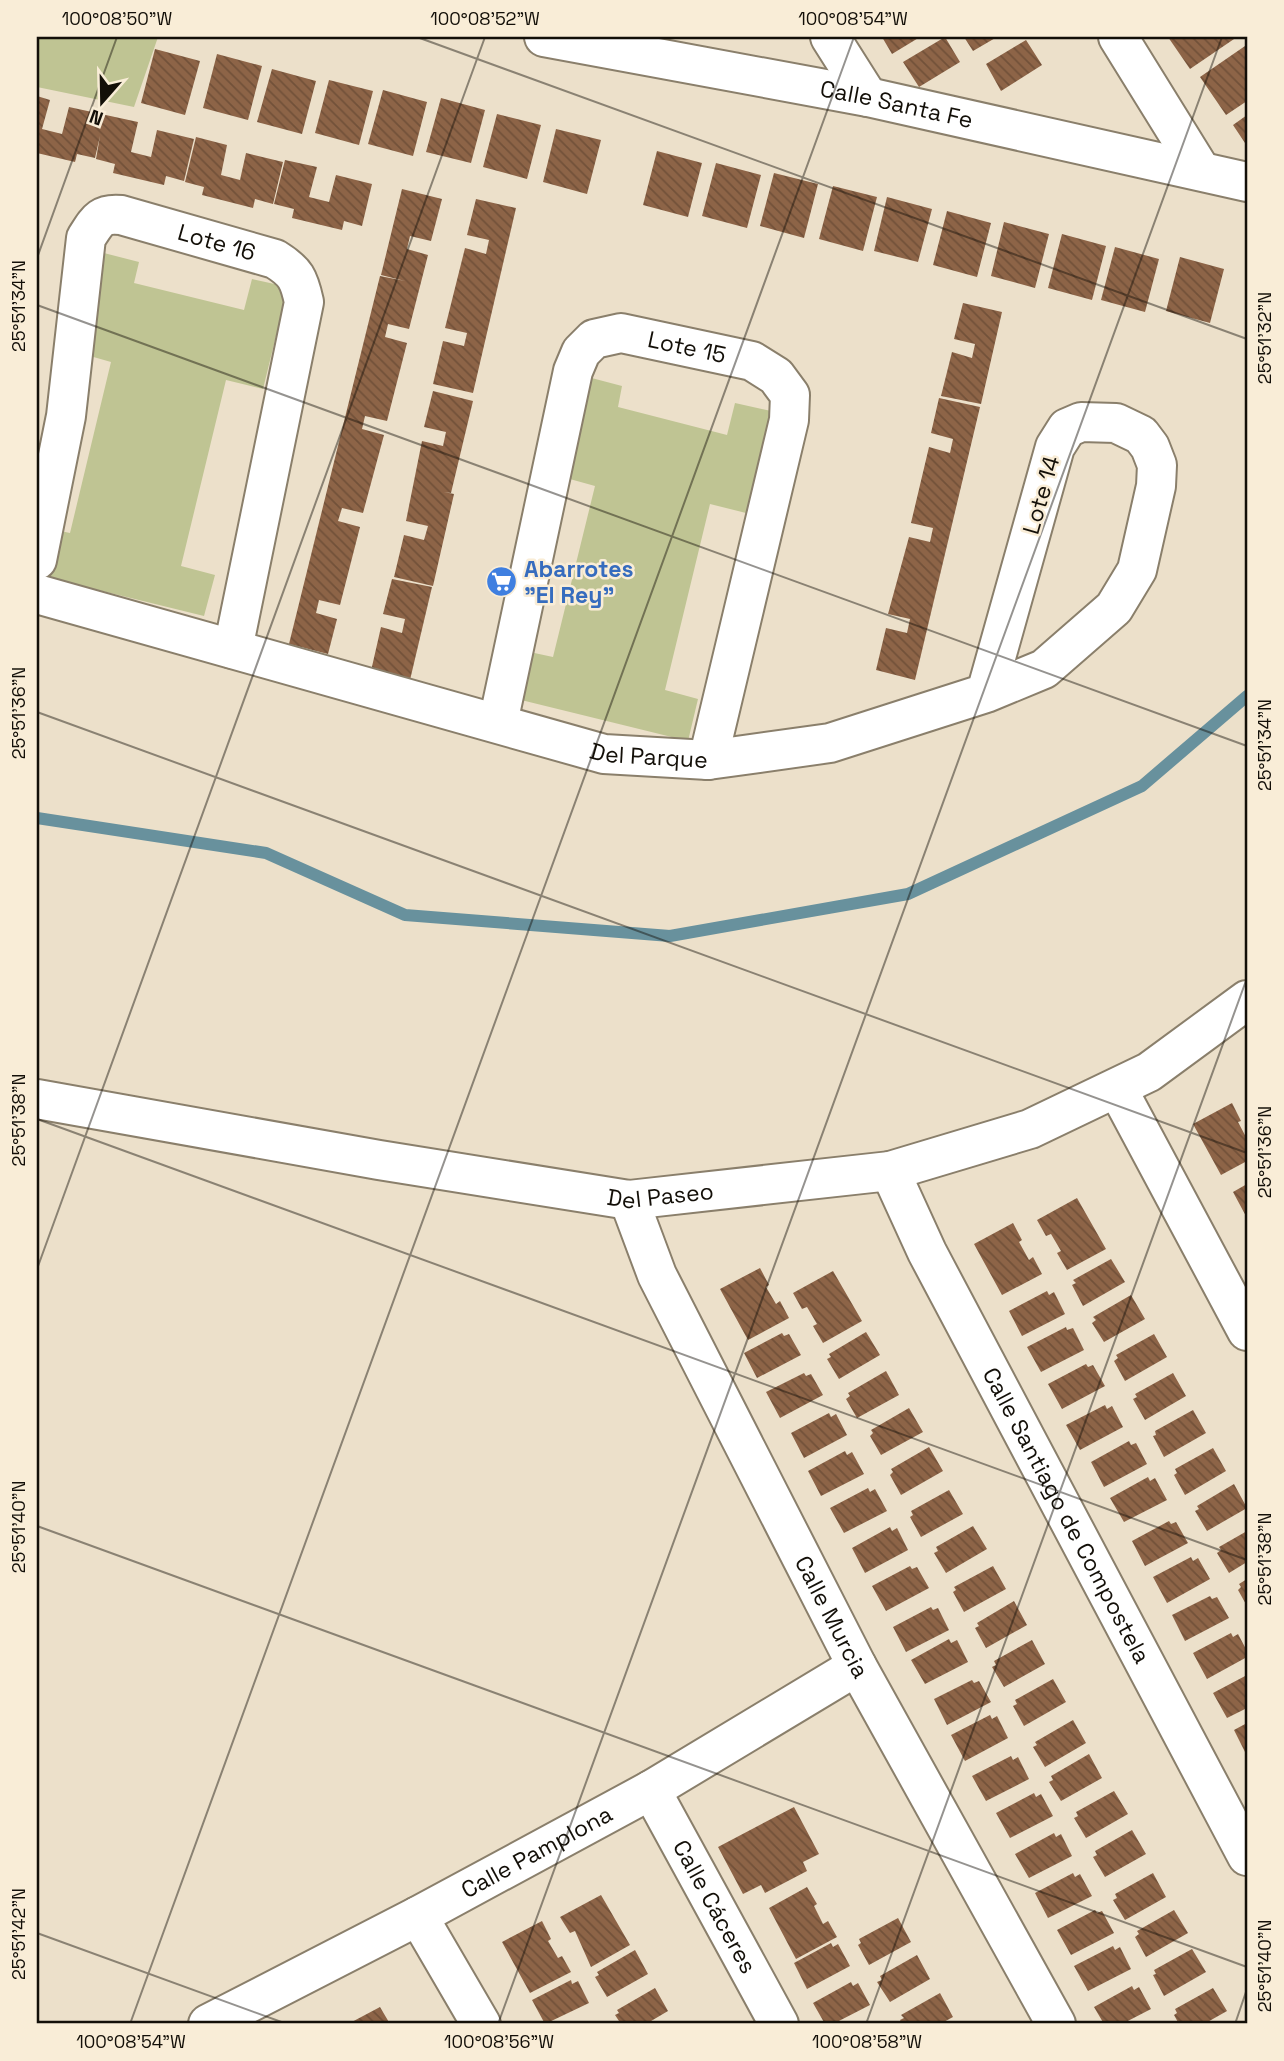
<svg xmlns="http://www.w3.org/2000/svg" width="1284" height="2061" font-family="'Space Grotesk',sans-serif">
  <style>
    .green { fill: #bfc493 }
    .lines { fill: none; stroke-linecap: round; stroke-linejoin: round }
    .stream { stroke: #68919d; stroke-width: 12 }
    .building { fill: url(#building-back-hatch) }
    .minor-casing { stroke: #8a7f6b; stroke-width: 42 }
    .minor { stroke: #fff; stroke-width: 38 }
    .ticks { fill: none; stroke: #130f08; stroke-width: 2; stroke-opacity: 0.45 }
    .labels { text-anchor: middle; stroke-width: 5; stroke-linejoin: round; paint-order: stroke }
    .street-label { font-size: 23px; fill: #130f08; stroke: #f9edd7 }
    .shop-label { font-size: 23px; font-weight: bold; fill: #366cbe; stroke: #f9edd7; text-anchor: start }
    .neatline { fill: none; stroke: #130f08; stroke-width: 2.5 }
    .ticks-label { font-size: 18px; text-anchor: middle; fill: #130f08 }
  </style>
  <defs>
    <pattern id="building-back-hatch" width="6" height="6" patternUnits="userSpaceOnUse" patternTransform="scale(1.75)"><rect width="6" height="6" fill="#8d6447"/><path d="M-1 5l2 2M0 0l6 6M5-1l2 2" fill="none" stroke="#725139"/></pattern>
  </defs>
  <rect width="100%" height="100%" fill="#ece0ca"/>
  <path class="green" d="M37,37H158L134,107L37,87Z
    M100,252L139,262L134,283L244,310L252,279L288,287L263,389L226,380L181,566L215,575L204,616L37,575L42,527L70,533L111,362L76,352Z
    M584,376L622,386L618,407L727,435L735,403L771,411L746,513L710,504L665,690L698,699L688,741L513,698L525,651L553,657L595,486L559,476Z"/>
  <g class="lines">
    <path class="stream" d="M37,818L266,853L405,915L670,936L908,894L1142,786L1247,696"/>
  </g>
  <path class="building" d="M882,37H920L892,54Z
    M945,37L960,62L919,87L903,62Z
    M964,37H997L973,51Z
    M1168,37H1237L1190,69Z
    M1026,40L1042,65L1001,91L986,64Z
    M1245,46L1247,101L1226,115L1200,77Z
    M155,49L200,61L185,115L141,103Z
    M217,54L262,66L248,120L203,108Z
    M272,69L316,81L302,134L257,122Z
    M329,80L373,91L359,145L315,133Z
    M383,90L427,102L413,156L368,144Z
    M37,96L50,100L42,129L62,134L69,107L138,122L131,152L151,157L157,130L194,139L184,181L166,176L164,185L113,173L115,164L96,159L100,136L95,158L77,154L75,162L37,153Z
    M441,98L485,110L471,163L426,152Z
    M497,114L541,125L527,179L483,167Z
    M1247,115V146L1233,125Z
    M556,129L601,140L587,194L543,182Z
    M196,137L227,145L221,175L240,180L246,153L283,162L273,204L255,199L253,208L202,195L204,187L185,182Z
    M657,151L702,163L688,217L643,205Z
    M285,160L317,167L309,197L329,202L336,175L372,184L362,226L344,221L342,230L292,218L294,209L274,204Z
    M716,163L761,175L747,228L702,216Z
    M774,173L818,184L804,238L760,226Z
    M833,186L877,197L863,251L819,239Z
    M402,189L442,199L431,241L410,236L407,249L428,255L409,329L388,324L385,337L407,343L387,421L365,416L362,429L384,435L363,513L342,508L338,521L360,527L340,605L319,600L316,613L337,619L328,654L289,644L380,276L405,281L381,275Z
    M887,197L932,209L918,262L874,251Z
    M476,199L516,208L473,393L433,384L443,341L464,346L467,333L445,328L465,248L486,254L489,240L467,235Z
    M947,211L991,223L977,277L933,265Z
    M1004,222L1049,234L1035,288L991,276Z
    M1062,234L1106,246L1092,300L1048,288Z
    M1115,247L1159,259L1145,312L1101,300Z
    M1180,257L1224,269L1210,323L1166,311Z
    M963,303L1002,312L981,404L941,396L952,352L972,358L975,344L954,339Z
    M433,391L473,401L451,493L444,492L454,494L433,586L394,577L404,535L424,540L428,526L406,521L422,441L443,446L446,432L424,427Z
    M939,398L980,407L915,680L876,670L886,628L907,633L910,619L888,614L909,537L930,542L933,528L911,523L929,447L950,453L953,439L931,433Z
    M392,579L432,587L410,680L371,671L381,627L402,633L405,619L383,614Z
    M1232,1103L1241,1121L1238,1122L1247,1139V1161L1221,1175L1193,1124Z
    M1247,1184V1218L1233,1192Z
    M1077,1198L1106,1249L1067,1270L1057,1253L1061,1251L1051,1234L1046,1236L1037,1220Z
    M1013,1223L1022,1240L1019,1242L1029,1260L1033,1257L1042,1274L1002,1295L974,1244Z
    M1111,1259L1125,1282L1083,1306L1072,1285L1076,1283L1073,1280Z
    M760,1268L769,1285L766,1287L776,1304L780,1301L789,1318L748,1340L720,1289Z
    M833,1271L862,1321L823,1343L813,1326L817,1324L807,1307L802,1309L793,1293Z
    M1047,1291L1049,1295L1054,1292L1065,1314L1022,1336L1009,1311Z
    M1131,1295L1145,1319L1104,1342L1092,1323L1096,1320L1093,1317Z
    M1066,1327L1067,1330L1073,1328L1084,1350L1041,1372L1027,1347Z
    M866,1332L880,1355L839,1379L827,1359L831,1357L829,1354Z
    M782,1333L784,1336L789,1334L801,1355L757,1378L744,1353Z
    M1154,1334L1167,1357L1125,1381L1114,1361L1118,1358L1116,1355Z
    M1086,1364L1088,1367L1093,1365L1105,1386L1062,1409L1048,1384Z
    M886,1371L899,1395L857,1418L846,1399L850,1396L848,1393Z
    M804,1373L806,1376L811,1374L823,1395L780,1418L766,1392Z
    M1173,1373L1186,1396L1145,1420L1133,1399L1137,1397L1135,1394Z
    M1105,1405L1107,1409L1112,1406L1123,1427L1080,1450L1066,1425Z
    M909,1408L923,1432L881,1455L870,1436L873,1433L871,1430Z
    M1193,1410L1206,1433L1164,1457L1153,1436L1156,1435L1155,1431Z
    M829,1413L831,1417L836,1414L847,1435L804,1458L791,1433Z
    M1129,1441L1131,1445L1136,1443L1147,1464L1104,1487L1091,1462Z
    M929,1447L943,1471L901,1495L890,1475L893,1472L891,1469Z
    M1213,1448L1226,1471L1185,1495L1174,1475L1177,1473L1175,1469Z
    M845,1451L847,1455L852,1452L864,1474L821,1496L808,1471Z
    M1148,1477L1150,1481L1155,1478L1167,1500L1124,1522L1110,1498Z
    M1234,1484L1247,1508L1207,1531L1195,1511L1199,1509L1197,1506Z
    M868,1488L870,1492L875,1489L887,1511L844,1533L830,1508Z
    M949,1490L963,1514L921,1537L910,1517L913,1515L911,1511Z
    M1169,1521L1171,1524L1176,1522L1188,1543L1145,1566L1132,1541Z
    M973,1526L987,1549L946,1573L934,1553L938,1551L936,1547Z
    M890,1527L892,1531L897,1528L908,1550L865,1573L852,1548Z
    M1247,1531V1562L1229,1573L1217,1553L1221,1550L1219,1547Z
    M1191,1557L1193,1561L1198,1558L1210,1579L1167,1603L1153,1577Z
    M910,1566L912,1569L917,1567L929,1588L886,1611L872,1586Z
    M993,1566L1006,1589L964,1612L953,1592L956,1590L954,1587Z
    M1247,1579V1606L1238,1590L1241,1587L1239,1584Z
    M1210,1596L1212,1599L1217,1597L1229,1618L1185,1641L1172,1615Z
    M1014,1601L1027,1625L986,1648L975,1628L979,1626L977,1623Z
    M931,1607L933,1610L938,1608L949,1630L906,1652L893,1627Z
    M1231,1633L1233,1637L1238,1634L1247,1651V1657L1207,1679L1193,1653Z
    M949,1639L951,1643L957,1640L968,1662L925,1684L911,1660Z
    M1032,1640L1045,1664L1004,1687L992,1667L996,1665L994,1661Z
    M1247,1675V1708L1227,1718L1213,1693Z
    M1053,1679L1066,1702L1024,1726L1013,1706L1017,1704L1015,1700Z
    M972,1680L974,1683L979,1681L991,1702L947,1725L934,1699Z
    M990,1715L992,1719L997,1716L1008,1738L965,1761L951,1735Z
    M1073,1720L1086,1743L1045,1767L1033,1747L1037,1745L1035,1742Z
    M1247,1723V1756L1234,1730Z
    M1089,1754L1102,1778L1061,1801L1049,1782L1053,1780L1051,1776Z
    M1011,1756L1013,1760L1018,1757L1029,1779L986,1801L972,1776Z
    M1114,1791L1128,1814L1086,1838L1074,1818L1078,1816L1076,1812Z
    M1034,1793L1036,1797L1041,1794L1053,1816L1010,1838L996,1813Z
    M794,1807L819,1854L803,1862L807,1871L765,1893L761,1885L743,1894L718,1847Z
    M1132,1830L1146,1854L1105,1877L1093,1857L1097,1855L1095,1851Z
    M1054,1833L1056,1837L1061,1834L1072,1856L1029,1878L1015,1854Z
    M1073,1873L1075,1877L1080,1874L1092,1896L1048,1918L1035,1893Z
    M1153,1873L1166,1897L1125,1920L1113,1900L1117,1898L1115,1894Z
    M807,1887L817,1904L814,1906L823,1924L828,1921L837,1937L796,1959L769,1908Z
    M601,1895L630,1945L591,1967L575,1931L570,1933L560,1917Z
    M1095,1910L1097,1913L1102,1911L1114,1933L1071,1955L1057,1930Z
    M1174,1910L1188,1933L1146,1957L1135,1937L1139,1934L1137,1931Z
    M898,1918L911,1942L869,1965L858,1945L861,1943L859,1939Z
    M542,1921L551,1939L548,1941L558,1958L562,1956L571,1972L530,1993L502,1942Z
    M831,1943L833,1947L838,1944L850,1966L807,1989L794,1963Z
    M1113,1946L1115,1950L1120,1947L1131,1969L1088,1991L1074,1966Z
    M1192,1949L1206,1972L1164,1996L1153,1975L1156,1974L1154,1970Z
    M635,1950L648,1974L607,1997L595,1977L599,1975L597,1972Z
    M917,1955L930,1979L890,2002L877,1982L882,1980L880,1976Z
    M571,1980L572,1984L578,1981L589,2003L545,2024L532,2000Z
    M851,1982L853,1986L858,1983L870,2005L833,2024H825L813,2003Z
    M1132,1986L1134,1990L1139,1987L1151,2009L1122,2024H1104L1094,2007Z
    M655,1988L668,2011L646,2024H621L615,2015L619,2013L617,2010Z
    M1213,1988L1227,2011L1204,2024H1179L1174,2015L1177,2013L1175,2009Z
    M940,1993L953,2017L940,2024H902L900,2020L904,2018L901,2015Z
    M380,2007L390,2024H348Z"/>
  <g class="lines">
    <defs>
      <g id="minor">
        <path id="s1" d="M544,37L868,97L1247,182"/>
        <path d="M830,37L868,97"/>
        <path d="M1118,37L1201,171"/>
        <path id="s2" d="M37,560L66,416L86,238C97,221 100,213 121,215L275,259C296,272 299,279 304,302L233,649"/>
        <path id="s3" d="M37,594L604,754L708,760L830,743L986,693L1044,669L1114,608L1137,570L1156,486L1157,465L1150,447L1141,435L1116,423L1081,422L1067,428L1055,447L986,693"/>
        <path id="s4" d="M498,723L573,371L581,352L594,339L621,333L752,361L776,376L790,395L789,420L708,760"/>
        <path d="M1117,1088L1247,1331"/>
        <path id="s5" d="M37,1099L379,1160L629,1200L890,1171L1030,1129L1149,1072L1247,1000"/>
        <path id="s6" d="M890,1171L927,1252L1247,1856"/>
        <path id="s7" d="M629,1200L657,1275L857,1666L1056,2024"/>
        <path id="s8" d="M651,1790L779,2024"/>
        <path d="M418,1916L481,2024"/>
        <path id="s9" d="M208,2024L418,1916L651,1790L857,1666"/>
      </g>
    </defs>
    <use href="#minor" class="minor-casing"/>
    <use href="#minor" class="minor"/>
  </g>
  <path class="ticks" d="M417,37L1247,339M37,258L117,37M37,305L1247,746M37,712L1247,1153M37,1119L1247,1560M37,1269L485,37M37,1526L1247,1967M37,1933L287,2024M130,2024L854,37M498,2024L1222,37M866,2024L1247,978M1235,2024L1247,1989"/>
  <defs>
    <symbol id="supermarket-disc" viewBox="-11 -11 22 22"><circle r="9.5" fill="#3f7fe0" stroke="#f9edd7"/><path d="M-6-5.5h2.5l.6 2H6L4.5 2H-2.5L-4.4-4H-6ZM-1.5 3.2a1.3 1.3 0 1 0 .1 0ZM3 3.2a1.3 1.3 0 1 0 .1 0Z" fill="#fff"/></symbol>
  </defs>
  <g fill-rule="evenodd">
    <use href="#supermarket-disc" x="484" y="564" width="35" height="35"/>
  </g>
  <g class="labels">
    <g class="street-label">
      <text dy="8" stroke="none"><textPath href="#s1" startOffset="359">Calle Santa Fe</textPath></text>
      <text dy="8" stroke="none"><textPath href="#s2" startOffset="471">Lote 16</textPath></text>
      <text dy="8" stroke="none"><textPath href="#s4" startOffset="494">Lote 15</textPath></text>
      <text transform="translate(1041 495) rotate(-74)" y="8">Lote 14</text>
      <text dy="8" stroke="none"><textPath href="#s3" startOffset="634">Del Parque</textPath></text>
      <text dy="8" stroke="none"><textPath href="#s5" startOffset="632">Del Paseo</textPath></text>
      <text dy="8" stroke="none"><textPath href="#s6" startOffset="387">Calle Santiago de Compostela</textPath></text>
      <text dy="8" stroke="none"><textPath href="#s7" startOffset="464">Calle Murcia</textPath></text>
      <text dy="8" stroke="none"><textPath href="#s9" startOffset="371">Calle Pamplona</textPath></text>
      <text dy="8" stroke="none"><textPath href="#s8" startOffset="133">Calle Cáceres</textPath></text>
    </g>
    <g class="shop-label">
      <text x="524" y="577">Abarrotes<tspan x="524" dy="26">"El Rey"</tspan></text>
    </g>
  </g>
  <rect width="1284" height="2061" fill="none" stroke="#f9edd7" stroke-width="77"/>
  <g transform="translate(102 102) rotate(200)" stroke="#f9edd7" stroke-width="5" paint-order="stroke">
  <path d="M0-5L12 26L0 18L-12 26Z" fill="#130f08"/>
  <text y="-10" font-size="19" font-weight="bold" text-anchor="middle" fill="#130f08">N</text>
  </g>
  <rect x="38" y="38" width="1208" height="1984" class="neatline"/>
  <g class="ticks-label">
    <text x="117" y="25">100°08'50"W</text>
    <text x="485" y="25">100°08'52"W</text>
    <text x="853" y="25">100°08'54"W</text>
    <text transform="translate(19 306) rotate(-90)" y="6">25°51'34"N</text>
    <text transform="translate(1265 338) rotate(-90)" y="6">25°51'32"N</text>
    <text transform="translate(19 713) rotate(-90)" y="6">25°51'36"N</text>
    <text transform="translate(1265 745) rotate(-90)" y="6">25°51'34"N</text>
    <text transform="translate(19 1120) rotate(-90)" y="6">25°51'38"N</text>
    <text transform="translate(1265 1152) rotate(-90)" y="6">25°51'36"N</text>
    <text transform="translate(19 1527) rotate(-90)" y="6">25°51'40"N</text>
    <text transform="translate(1265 1559) rotate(-90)" y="6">25°51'38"N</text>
    <text transform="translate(19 1934) rotate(-90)" y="6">25°51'42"N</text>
    <text transform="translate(1265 1966) rotate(-90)" y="6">25°51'40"N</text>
    <text x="131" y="2048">100°08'54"W</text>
    <text x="499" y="2048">100°08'56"W</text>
    <text x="867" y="2048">100°08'58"W</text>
  </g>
</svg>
